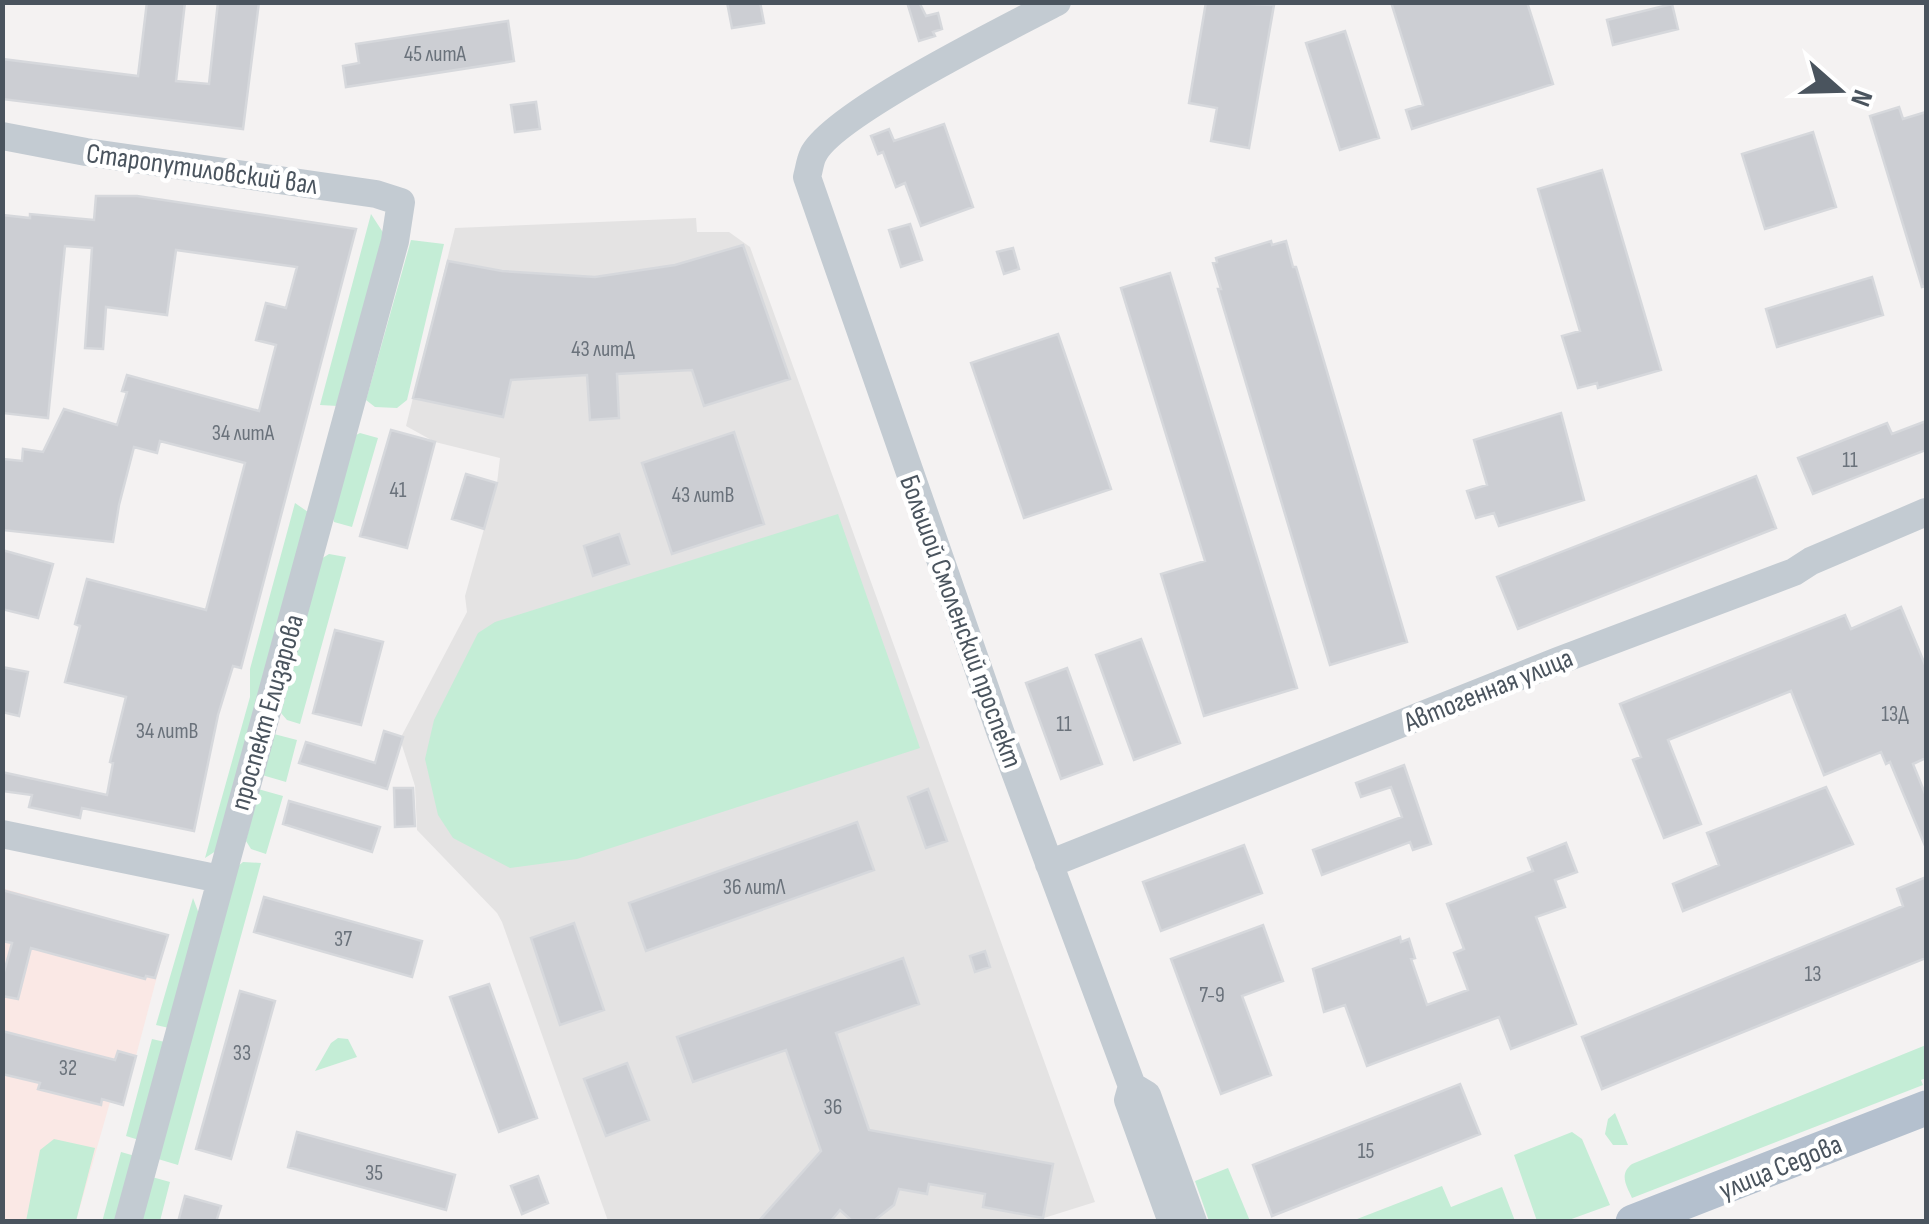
<svg xmlns="http://www.w3.org/2000/svg" width="1929" height="1224" font-family="'Sofia Sans Condensed',sans-serif">
  <style>
    .education { fill: #e4e3e3 }
    .medical { fill: #fae8e5 }
    .green { fill: #c4edd6 }
    .building { fill: #ccced3; stroke: #d6d8dc; stroke-width: 2.5 }
    .lines { fill: none; stroke-linecap: round; stroke-linejoin: round }
    .minor { stroke: #c3cbd2; stroke-width: 28 }
    .major { stroke: #b4c0ce; stroke-width: 35 }
    .labels { text-anchor: middle; stroke-width: 9; stroke-linejoin: round; paint-order: stroke }
    .number-label { font-size: 22px; fill: #6a727b }
    .street-label { font-size: 28px; fill: #4a545e; stroke: #fff }
  </style>
  <rect width="100%" height="100%" fill="#f4f2f2"/>
  <path class="education" d="M696,218L697,232H729L750,247L1095,1202L1044,1218V1222L608,1221L502,922L497,913L417,830L415,786L400,739L467,612L465,596L497,483L500,458L435,442L406,426L455,228Z"/>
  <path class="medical" d="M2,888L168,935L123,1105L110,1102L76,1221H3Z"/>
  <path class="green" d="M371,214L384,234L338,406L320,405Z
    M411,240L444,244L407,400L397,408L375,407L366,400Z
    M360,433L378,438L352,527L334,522L333,518L356,435Z
    M295,503L308,512L219,849L205,858L250,697V669Z
    M838,514L920,748L577,859L510,868L453,838L438,815L425,759L434,720L478,633L495,622Z
    M329,554L346,557L300,724L287,720L281,713L321,559Z
    M274,734L297,740L286,782L262,775Z
    M258,789L283,796L266,854L251,849L246,841Z
    M243,862L261,863L178,1165L158,1159L238,866Z
    M193,898L199,914L169,1028L156,1025Z
    M338,1038L348,1039L357,1057L315,1071L331,1043Z
    M152,1039L165,1042L139,1140L126,1136Z
    M1926,1045V1078L1921,1080L1923,1085L1632,1198C1626,1185 1619,1174 1632,1164Z
    M1615,1113L1628,1145H1613L1605,1134L1608,1119Z
    M1572,1132L1582,1139L1610,1205L1566,1221H1537L1514,1155Z
    M54,1139L95,1148L76,1221H26L40,1150Z
    M121,1152L135,1156L117,1221L102,1222Z
    M1228,1168L1250,1221H1209L1195,1181Z
    M152,1177L170,1182L160,1221L141,1222Z
    M1442,1186L1451,1207L1502,1187L1515,1221H1352Z"/>
  <path class="building" d="M147,2H185L176,81L209,84L218,2H259L243,129L2,99V59L138,76Z
    M727,2H760L764,23L732,28Z
    M907,2H919L926,16L938,13L942,29L933,32L935,36L919,41Z
    M1206,2L1274,5L1249,148L1211,141L1217,108L1189,103Z
    M1391,2H1527L1553,84L1412,129L1406,110L1423,105Z
    M1672,4L1678,29L1613,45L1607,20Z
    M508,21L514,61L346,87L343,66L359,63L356,44Z
    M1345,31L1379,138L1340,150L1306,43Z
    M536,102L540,129L515,132L511,105Z
    M1899,107L1903,119L1926,112V286L1922,287L1870,116Z
    M944,124L973,207L921,226L905,183L896,187L883,152L878,154L871,136L889,129L894,141Z
    M1813,132L1836,207L1765,229L1742,154Z
    M1602,170L1661,370L1598,388L1597,383L1578,388L1562,336L1580,331L1538,189Z
    M96,196H137L356,229L241,668L233,666L218,715L194,831L82,808L80,818L29,807L32,795L2,791V772L107,795L113,763L110,762L126,697L65,682L80,626L75,624L87,579L206,610L245,463L160,441L157,453L134,447L119,505L113,542L2,530V459L22,461L23,449L43,452L64,409L117,425L127,392L122,391L127,375L259,411L276,345L256,340L266,303L286,308L297,267L176,250L167,315L106,307L103,349L85,348L92,248L65,246L48,418L2,413V215L30,218V214L94,220Z
    M910,224L922,260L901,267L889,230Z
    M1271,241L1272,245L1286,241L1293,267H1296L1407,642L1330,665L1218,289H1221L1213,263L1217,262L1216,258Z
    M743,245L790,379L704,406L692,370L617,374L619,418L590,420L587,375L511,380L503,417L413,398L448,261L502,271L595,277L675,265Z
    M1013,248L1019,269L1004,274L997,252Z
    M1170,273L1297,688L1204,716L1161,574L1205,561L1121,288Z
    M1872,277L1883,315L1777,347L1766,309Z
    M1058,334L1111,489L1024,518L971,363Z
    M1561,413L1584,500L1499,526L1494,513L1476,518L1467,491L1487,485L1474,440Z
    M1926,421V450L1813,494L1798,458L1887,423L1892,434Z
    M391,430L435,442L407,548L360,536Z
    M734,432L764,524L672,554L642,463Z
    M466,474L497,483L484,529L452,519Z
    M1756,476L1776,528L1518,629L1497,577Z
    M619,534L629,564L593,576L584,546Z
    M2,550L53,564L38,618L2,609Z
    M1901,607L1926,667V758L1913,764L1926,796V848L1890,762L1886,764L1881,752L1824,775L1791,691L1668,740L1701,824L1664,838L1633,760L1641,757L1620,704L1845,615L1851,629Z
    M335,630L383,642L361,725L313,713Z
    M1141,639L1180,743L1134,760L1096,655Z
    M2,667L28,672L19,716L2,712Z
    M1067,668L1102,764L1061,779L1026,683Z
    M384,731L403,737L387,789L299,763L306,742L375,763Z
    M1404,765L1431,844L1413,850L1410,842L1322,875L1313,850L1402,817L1391,787L1361,797L1356,783Z
    M1826,787L1853,844L1683,911L1673,884L1719,865L1707,833Z
    M394,788H413L415,826L395,827Z
    M928,789L947,841L926,848L908,797Z
    M289,801L380,827L372,852L283,824Z
    M857,822L874,870L646,951L629,903Z
    M1566,843L1577,872L1555,880L1565,907L1536,917L1576,1024L1511,1049L1499,1017L1367,1066L1345,1005L1324,1012L1313,969L1400,937L1401,942L1409,939L1415,958L1411,959L1427,1005L1468,990L1454,953L1464,949L1447,904L1533,871L1528,858Z
    M1244,845L1262,893L1161,931L1143,882Z
    M1926,877V958L1602,1089L1582,1037L1903,906L1897,889Z
    M2,890L168,935L155,978L146,976L145,979L31,948L18,999L2,996V979L12,943L2,941Z
    M264,897L422,941L412,977L254,932Z
    M574,923L604,1010L560,1025L531,938Z
    M1263,925L1283,981L1242,996L1271,1075L1221,1094L1171,959Z
    M985,951L990,967L975,972L970,956Z
    M903,958L919,1004L836,1033L869,1130L1053,1164L1043,1218L983,1207L985,1194L929,1184L927,1194L899,1189L894,1205L875,1220H851L840,1210L830,1222H758L821,1151L786,1050L693,1082L677,1037Z
    M489,984L537,1118L499,1132L450,997Z
    M240,991L275,1001L231,1159L196,1149Z
    M2,1031L115,1060L118,1051L136,1056L123,1105L102,1099L101,1105L38,1089L40,1083L2,1074Z
    M627,1063L649,1120L606,1136L584,1079Z
    M1460,1084L1480,1134L1272,1216L1253,1165Z
    M297,1132L455,1175L446,1210L288,1167Z
    M538,1176L548,1203L522,1214L511,1186Z
    M185,1196L221,1206L216,1222H178Z"/>
  <g class="lines">
    <path class="minor" d="M1057,2C1010,27 832,114 813,155C810,161 809,170 807,177L1001,734L1132,1086L1128,1100L1172,1222
      M2,136L86,152L376,194L401,202L395,241L128,1222
      M2,834L220,879
      M1049,864L1558,661L1794,572L1811,561L1926,512
      M1132,1086L1147,1095L1193,1222"/>
    <path class="major" d="M1633,1222L1926,1108"/>
  </g>
  <g class="labels">
    <g class="number-label">
      <text x="435" y="61">45 литА</text>
      <text x="603" y="356">43 литД</text>
      <text x="243" y="440">34 литА</text>
      <text x="1850" y="467">11</text>
      <text x="398" y="497">41</text>
      <text x="703" y="502">43 литВ</text>
      <text x="1895" y="721">13Д</text>
      <text x="1064" y="731">11</text>
      <text x="167" y="738">34 литВ</text>
      <text x="754" y="894">36 литЛ</text>
      <text x="343" y="946">37</text>
      <text x="1813" y="981">13</text>
      <text x="1212" y="1002">7-9</text>
      <text x="242" y="1060">33</text>
      <text x="68" y="1075">32</text>
      <text x="833" y="1114">36</text>
      <text x="1366" y="1158">15</text>
      <text x="374" y="1180">35</text>
    </g>
    <g class="street-label">
      <text transform="translate(202 168) rotate(8)" y="10">Старопутиловский вал</text>
      <text transform="translate(962 621) rotate(70)" y="10">Большой Смоленский проспект</text>
      <text transform="translate(1488 689) rotate(-22)" y="10">Автогенная улица</text>
      <text transform="translate(266 712) rotate(-74)" y="10">проспект Елизарова</text>
      <text transform="translate(1780 1166) rotate(-22)" y="10">улица Седова</text>
    </g>
  </g>
  <rect width="1929" height="1224" fill="none" stroke="#4a545e" stroke-width="10"/>
  <g transform="translate(1839 90) rotate(110)" stroke="#ffffff" stroke-width="8" paint-order="stroke">
  <path d="M0-8L18 38L0 25L-18 38Z" fill="#4a545e"/>
  <text y="-15" font-size="28" font-weight="bold" text-anchor="middle" fill="#4a545e">N</text>
  </g>
</svg>
